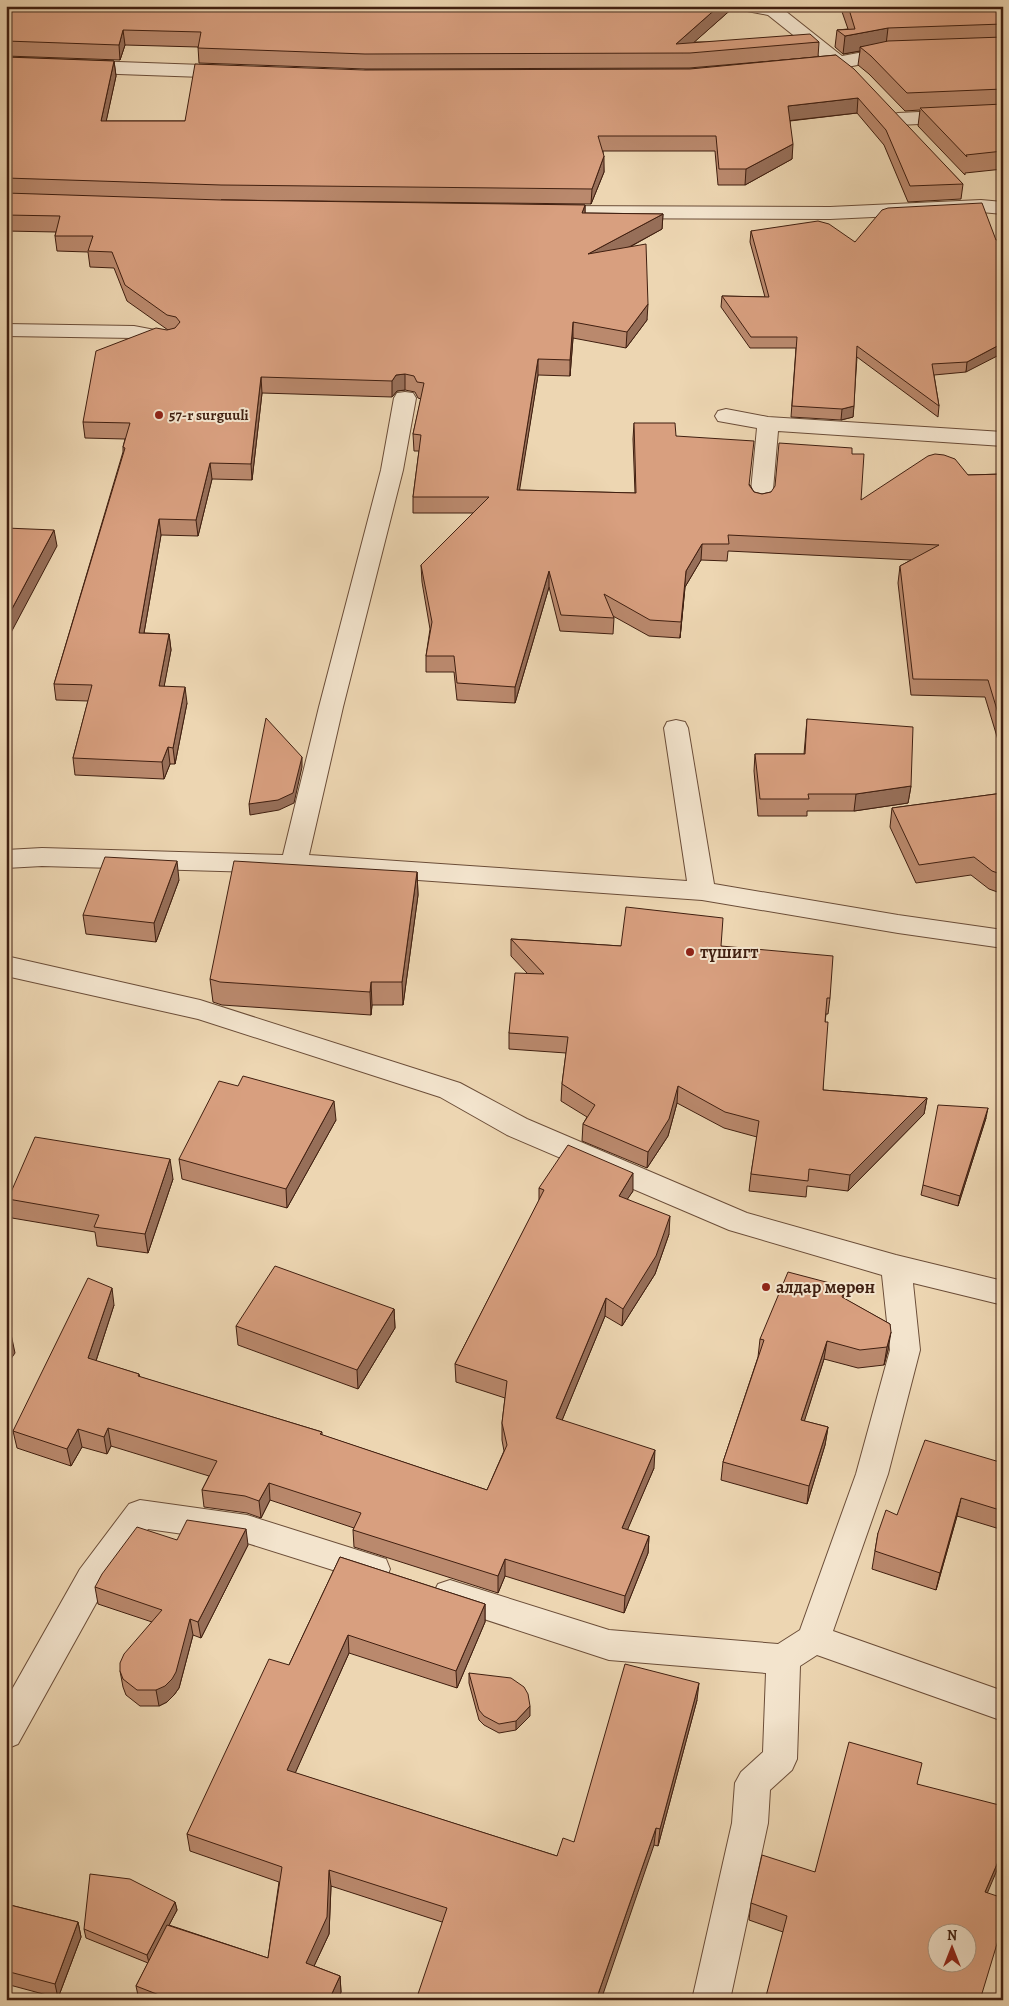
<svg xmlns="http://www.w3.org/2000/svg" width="1009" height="2006" font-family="Alegreya,serif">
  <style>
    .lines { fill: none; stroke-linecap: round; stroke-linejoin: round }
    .minor-casing { stroke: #6b4d38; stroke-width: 2 }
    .minor { fill: #f3e4cd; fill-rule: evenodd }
    .wall { fill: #ba896d; stroke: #401f10 }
    .shaded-wall { fill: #976f59; stroke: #401f10 }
    .building { fill: #d89f7f; stroke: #401f10; fill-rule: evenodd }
    .poi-dot { fill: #8f2418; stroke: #f3e4cd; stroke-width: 2 }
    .labels { text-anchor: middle; stroke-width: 4; stroke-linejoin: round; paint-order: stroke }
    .far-poi-label { font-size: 15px; font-weight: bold; fill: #401f10; stroke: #f3e4cd; text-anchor: start }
    .poi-label { font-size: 18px; font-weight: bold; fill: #401f10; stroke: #f3e4cd; text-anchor: start }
  </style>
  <rect width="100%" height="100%" fill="#edd6b2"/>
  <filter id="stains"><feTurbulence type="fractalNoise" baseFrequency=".004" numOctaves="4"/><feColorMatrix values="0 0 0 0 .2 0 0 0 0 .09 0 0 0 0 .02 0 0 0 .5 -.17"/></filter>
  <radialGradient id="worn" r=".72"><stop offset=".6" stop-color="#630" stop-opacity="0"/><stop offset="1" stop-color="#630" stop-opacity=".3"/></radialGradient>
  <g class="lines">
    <defs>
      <path id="minor" d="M739,6H779L842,56L896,46L902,47L905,51L902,55C877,61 822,75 798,69L796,65L798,61L822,58L768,15L742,10Z
        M6,58L231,66L238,68L240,72L238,76L231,78L6,70Z
        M1003,108V120L898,125L891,123L889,119L891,115L898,113Z
        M981,200L1003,202V214L981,212L830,219L547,218L540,216L537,212L540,208L547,206L830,207Z
        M6,324L134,326L176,334L180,338L176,342L169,344L134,338L6,336Z
        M405,392L413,393L416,398L403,470L343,707L309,855L687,881L664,728L667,722L676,720L685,722L688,728L714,884L898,915L1003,930V948L898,933L702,900L333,874L42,866L6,868V850L42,848L283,855L319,707L381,470L394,398L397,393Z
        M726,409L768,417L1003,432V446L778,431L772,501L769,506L761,508L753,506L750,501L757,428L718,421L715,416L718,411Z
        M6,956L200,1000L460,1083L527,1119L747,1213L896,1255L1003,1281V1305L913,1283L920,1350L888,1474L833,1631L1003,1691V1721L817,1655L800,1666L797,1759L792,1770L770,1790L768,1823L730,2000H692L732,1823L735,1783L741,1772L763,1752L766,1673L609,1660L438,1604L433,1594L438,1584L450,1580L609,1630L778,1644L800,1630L856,1474L890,1350L882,1275L729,1230L507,1135L440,1097L198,1019L6,976Z
        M140,1500L247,1515L386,1559L390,1569L386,1579L374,1583L247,1543L148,1529L104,1589L18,1744L6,1749V1700L80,1569L129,1504Z"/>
    </defs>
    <use href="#minor" class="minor-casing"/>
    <use href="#minor" class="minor"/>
  </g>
  <path class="wall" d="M6,6H735L694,42H819L818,57L689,68L366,69L199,63L198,47L125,45L120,60L6,56Z
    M840,6H1003V169L965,173V175L918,126L920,110L905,111L869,74L858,65L860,51L843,54L835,47L837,30L848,29Z
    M836,55L963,184L961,199L908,202L884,145L857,113L790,121L792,159L745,185H718L715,151H603L604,172L591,204L221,200L585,205V213L663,214L662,229L630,247L647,320L626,348L573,338L570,376L538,375L519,490L635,493L633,439L634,423L676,436L750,485L754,492L762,494L771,492L852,454L861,500L968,475L1003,474V739L998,740L985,697L911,695L898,583L900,566L911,560L728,551L727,561L701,560L685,587L680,638L649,636L613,616L614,618L613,634L560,631L549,587L515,703L457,700L454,672H426V656L430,629L422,582L421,565L473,513H413V497L419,451H414L413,434L421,399L418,398L415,392L405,390L397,391L392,397L262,393L252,480L212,479L198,536L161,535L144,633L169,634L171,650L164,686L187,703L175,764H170L164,779L75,775L73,758L88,701L56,700L54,684L123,452V447L125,439L85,438L83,422L168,330L127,301L114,268L90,267L88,252L57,251L55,236L56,232L6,231V57L114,61L116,76L106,121H185L365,70L690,69Z
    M751,231L855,242L996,240L966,372L934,375L939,406L938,417L857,357L853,417L841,420L791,417L796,348H750L721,307L722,296L765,297L750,242Z
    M807,719L911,786L908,803L854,811H807V816H758L754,771L755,754H804Z
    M1003,793V894L989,889L971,875L916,883L890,827L892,808Z
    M417,872L418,895L403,1005H372L371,1015L222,1005L213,1002L210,979Z
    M179,880L156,942L86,934L83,915Z
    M511,939L621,946H721L830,998L828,1014H826L825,1022L823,1090L927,1098L924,1114L848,1191L807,1186L806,1197L749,1191L751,1174L757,1137L724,1128L677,1103L668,1136L647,1168L582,1141L583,1124L587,1117L561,1101L562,1084L566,1053L509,1049V1033L527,973L511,956Z
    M986,1118L958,1206L921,1195L923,1185Z
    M336,1120L287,1208L182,1179L179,1159Z
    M173,1179L148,1253L97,1246L95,1232L12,1218L8,1199Z
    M539,1188L633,1191L627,1199L669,1234L655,1274L622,1326L605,1316L562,1420L654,1468L627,1530L649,1536L648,1553L624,1613L505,1576L498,1593L354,1547L353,1530L354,1528L270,1500L261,1518L247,1513L204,1507L202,1490L209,1476L111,1446L107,1454L82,1447L71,1466L17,1448L13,1431L114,1305L96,1361L139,1374L140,1377L322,1432V1435L487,1490L504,1451L502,1440V1423L505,1398L456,1382L455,1364L539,1201Z
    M845,1287L843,1298L890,1324L888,1350L884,1365L858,1368L824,1359L804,1421L828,1427L825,1445L807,1504L721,1480L723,1462L758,1357L760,1339Z
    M394,1309L395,1328L358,1389L238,1345L236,1326Z
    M1003,1463V1530L957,1516L936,1590L872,1569L878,1533L897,1515Z
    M177,1540L248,1545L201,1638L193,1635L179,1688L174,1695L167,1702L159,1706H140L126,1695L123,1687L120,1671L152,1622L98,1604L95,1587Z
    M340,1557L485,1604V1622L457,1688L349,1653L295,1773L557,1856L574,1842L697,1700L658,1846L654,1845L442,1922L331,1886L329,1934L314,1966L340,1976L341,1992L338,2000H139L136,1986L148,1963L86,1938L84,1929L175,1902L177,1910L169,1925L268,1958L279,1882L190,1851L187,1834L289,1665Z
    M469,1673L530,1716L516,1730L499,1733L484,1725L479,1720L469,1683Z
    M918,1784L987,1893L783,1932L749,1920L751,1903L815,1872Z
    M6,1904L78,1922L81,1937L58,1998L6,1984Z"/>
  <path class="shaded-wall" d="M719,6H735L682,53L676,44Z
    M888,28L886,45L860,47V51L843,54L845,36Z
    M123,30L125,45L120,60L119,45Z
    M114,61L116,76L103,136L101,121Z
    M858,98L857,113L786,121L788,106Z
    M793,144L792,159L745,185L746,169Z
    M604,156V172L591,204L592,189Z
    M585,205V220L582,213Z
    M663,214L662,229L587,270L588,254Z
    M648,304L647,320L626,348L627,332Z
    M573,322V338L570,376V360Z
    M1003,343V353L966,372L967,362Z
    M538,359V375L517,506V490Z
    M405,374V390L397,391L392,397V381L396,375Z
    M261,377L262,393L252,480L251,464Z
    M854,406L853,417L841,420L842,409Z
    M210,463L212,479L198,536L196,520Z
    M159,519L161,535L141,650L139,633Z
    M54,530L57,546L6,642V620Z
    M702,544L701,560L685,587L680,638L686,571Z
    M549,571V587L515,703V687Z
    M169,634L171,650L161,703L159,686Z
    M185,687L187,703L175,764L173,748Z
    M1001,723H1003V739L998,740Z
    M168,747L170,764L164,779L162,762Z
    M302,757V767L294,803L279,810L250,815L249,804Z
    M911,786L908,803L854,811L856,794Z
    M177,861L179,880L156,942L154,923Z
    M417,872L418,895L403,1005L402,982Z
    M371,982L372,1005L371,1015L370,992Z
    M678,1086L677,1103L668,1136L647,1168L648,1152Z
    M927,1098L924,1114L848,1191L850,1175Z
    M334,1101L336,1120L287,1208L286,1189Z
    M988,1108L986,1118L958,1206L960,1196Z
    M170,1159L173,1179L148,1253L145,1234Z
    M633,1173V1191L618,1213L619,1196Z
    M670,1216L669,1234L655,1274L622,1326L623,1309Z
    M112,1288L114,1305L91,1376L88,1358Z
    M606,1298L605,1316L556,1435V1418Z
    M394,1309L395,1328L358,1389L357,1370Z
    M891,1332L888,1350L884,1365L887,1347Z
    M11,1334L15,1353L6,1366V1340Z
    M827,1341L824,1359L799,1438L801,1420Z
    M828,1427L825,1445L807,1504L809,1486Z
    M108,1428L111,1446L107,1454L104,1437Z
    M78,1429L82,1447L71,1466L67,1449Z
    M655,1450L654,1468L621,1545L622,1528Z
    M269,1483L270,1500L261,1518L259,1501Z
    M961,1498L957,1516L936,1590L940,1573Z
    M246,1529L248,1545L201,1638L198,1622Z
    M649,1536L648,1553L624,1613L625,1596Z
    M505,1559V1576L498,1593V1576Z
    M7,1563L11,1578L6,1588V1566Z
    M485,1604V1622L457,1688L456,1671Z
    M190,1619L193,1635L179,1688L174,1695L167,1702L159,1706L156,1690Z
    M348,1635L349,1653L289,1787L287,1770Z
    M699,1683L697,1700L658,1846L660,1829Z
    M530,1706V1716L516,1730V1721Z
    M656,1828L654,1845L601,2000H596Z
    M1003,1850V1856L981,1908L985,1892Z
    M329,1870L331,1886L329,1934L308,1979L306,1963Z
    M175,1902L177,1910L149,1963L147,1955Z
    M78,1922L81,1937L58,1998L55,1984Z
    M340,1976L341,1992L338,2000H329Z"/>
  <path class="building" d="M6,6H719L676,44L810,34L819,42L690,53L365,54L198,48L201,32L123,30L119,45L6,41Z
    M848,6H1003V24L888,28L845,36L837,30L855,29Z
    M1003,37V89L907,93L871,56L860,47L888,41Z
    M836,55L854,69L963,184L910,186L886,130L858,98L788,106L793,144L746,169H719L716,136H598L604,156L592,189L221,185L6,178V57L114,61L101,121H185L195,64L365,70L690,69Z
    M1003,104V151L966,155L967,157L920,108Z
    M6,193L221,200L585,205L582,213L663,214L588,254L646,244L648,304L627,332L573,322L570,360L538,359L517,490L636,493L634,423H675L676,436L754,441L749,485L754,492L762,494L771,492L775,486L779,443L852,448V454H864L861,500L928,456L935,454L944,455L955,459L968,475L1003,474V723H1001L988,680L913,679L900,566L939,545L728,535L729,544H702L686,571L681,622L650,620L604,594L614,618L561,615L549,571L515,687L457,683L454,656H426L432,622L421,565L489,497H413L421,435L413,434L424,383L417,382L414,376L405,374L396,375L392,381L261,377L251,464L210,463L196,520L159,519L139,633L169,634L159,686L185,687L173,748L168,747L162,762L73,758L92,685L54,684L125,448L123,447L130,423L83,422L96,351L156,328L167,330L175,328L180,322L176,317L167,315L125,285L112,252L88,251L93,236H55L60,216L6,215Z
    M982,203L996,240L1003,239V343L967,362L932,364L939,406L857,346L854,406L842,409L792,406L797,337H751L722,296L769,297L751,231L818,221L829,224L855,242L882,210L888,208Z
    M6,528L54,530L6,620Z
    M266,718L302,757L293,793L278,800L249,804Z
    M807,719L913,727L911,786L856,794H808L809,799H760L755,754H805Z
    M1003,793V875L992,871L974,857L919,865L892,808Z
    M105,857L177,861L154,923L83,915Z
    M234,861L417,872L402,982H371L370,992L220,982L210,979Z
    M626,907L723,918L721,946L833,956L830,998H827L825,1022H828L823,1090L927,1098L850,1175L809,1169L808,1181L751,1174L759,1121L725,1112L678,1086L669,1119L648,1152L583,1124L595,1105L562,1084L568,1037L509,1033L515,973L544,974L511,939L621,946Z
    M243,1076L334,1101L286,1189L179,1159L219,1081L238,1086Z
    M938,1105L988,1108L960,1196L923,1185Z
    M35,1137L170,1159L145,1234L94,1227L99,1215L8,1199Z
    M568,1145L633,1173L619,1196L670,1216L656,1256L623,1309L606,1298L556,1418L655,1450L622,1528L649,1536L625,1596L505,1559L498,1576L353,1530L361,1513L269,1483L259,1501L245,1496L202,1490L217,1461L108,1428L104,1437L78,1429L67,1449L13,1431L88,1278L112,1288L88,1358L139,1374L138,1376L322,1432L320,1434L487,1490L507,1445L502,1423L507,1381L455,1364L544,1190L539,1188Z
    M275,1266L394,1309L357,1370L236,1326Z
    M788,1272L845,1287L842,1297L890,1324L891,1332L887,1347L860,1350L827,1341L801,1420L828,1427L809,1486L723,1462L764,1340L760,1339Z
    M6,1332L11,1334L6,1340Z
    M925,1440L1003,1463V1511L961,1498L940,1573L875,1551L878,1533L886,1510L897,1515Z
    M187,1520L246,1529L198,1622L190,1619L176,1672L172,1679L165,1686L156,1690H137L123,1679L120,1671V1663L124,1654L162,1610L95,1587L102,1574L137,1527L177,1540Z
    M340,1557L485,1604L456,1671L348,1635L287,1770L557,1856L563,1838L574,1842L625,1664L699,1683L660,1829L656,1828L596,2000H416L447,1908L329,1870L327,1917L306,1963L340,1976L329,2000H172L136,1986L167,1925L268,1958L282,1867L187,1834L269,1659L289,1665Z
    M469,1673L511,1678L524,1687L528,1694L530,1706L516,1721L499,1724L484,1716L479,1710Z
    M849,1742L922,1763L917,1784L1003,1806V1850L985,1892L1003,1898V1924L980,2000H765L787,1916L751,1903L762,1855L815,1872ZM936,1934H966V1964H936Z
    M90,1874L130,1879L175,1902L147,1955L84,1929Z
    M6,1904L78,1922L55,1984L6,1971Z"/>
  <g class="poi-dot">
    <circle cx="159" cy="415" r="5"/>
    <circle cx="690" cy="952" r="5"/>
    <circle cx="766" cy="1287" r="5"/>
  </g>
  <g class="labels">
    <g class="far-poi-label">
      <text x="169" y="420">57-r surguuli</text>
    </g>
    <g class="poi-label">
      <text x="700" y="958">түшигт</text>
      <text x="776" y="1293">алдар мөрөн</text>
    </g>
  </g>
  <rect width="1009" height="2006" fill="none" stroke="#edd6b2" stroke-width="25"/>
  <rect x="8" y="8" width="994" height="1991" fill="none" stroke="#401f10" stroke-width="2.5"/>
  <rect x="12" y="12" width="984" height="1981" fill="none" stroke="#401f10"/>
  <g transform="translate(952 1948)"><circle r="24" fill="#f3e4cd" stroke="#ab9581"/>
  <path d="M0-4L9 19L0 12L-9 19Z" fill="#8f2418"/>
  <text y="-8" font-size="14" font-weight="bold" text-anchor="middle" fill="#401f10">N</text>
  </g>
  <rect width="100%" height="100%" filter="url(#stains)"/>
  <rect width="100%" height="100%" fill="url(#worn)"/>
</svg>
